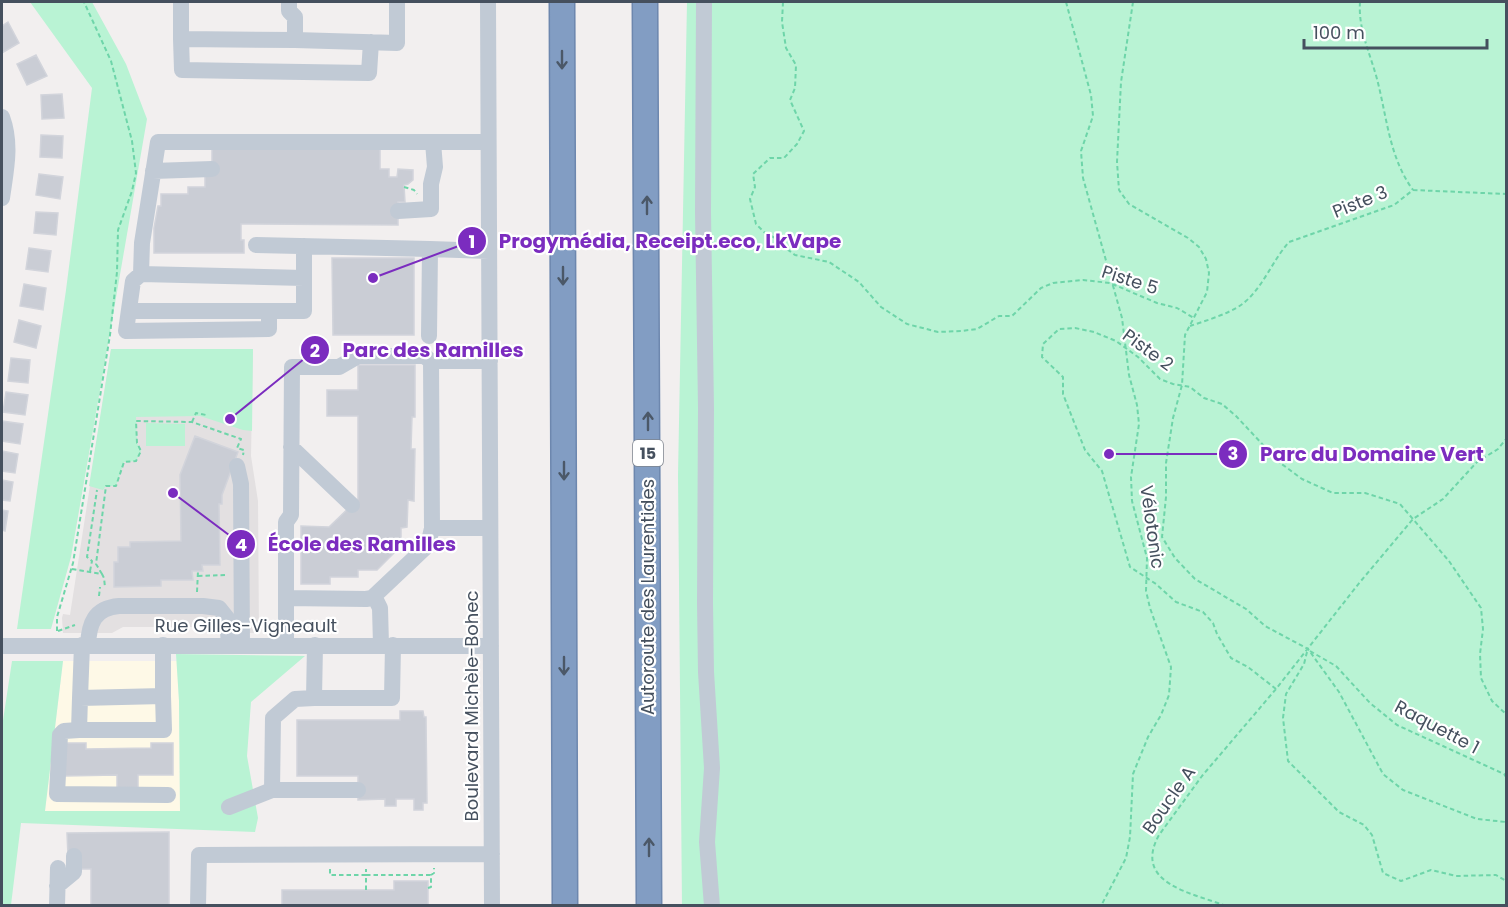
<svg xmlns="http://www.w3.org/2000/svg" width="1508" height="907" font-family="Poppins,sans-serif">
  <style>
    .commercial { fill: #fef9e7 }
    .education { fill: #e3e0e1 }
    .green { fill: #b9f3d4 }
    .building { fill: #cacdd5; stroke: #d2d4db; stroke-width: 1.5 }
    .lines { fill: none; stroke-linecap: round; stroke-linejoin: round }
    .highway-casing { stroke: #6d87ae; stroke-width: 27 }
    .path { stroke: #6ed5a9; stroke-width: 2; stroke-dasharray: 4.5 3; stroke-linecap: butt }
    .minor { stroke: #c1cad5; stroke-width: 16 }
    .highway { stroke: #829dc3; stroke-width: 24 }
    .oneway { stroke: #4b5868 }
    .labels { text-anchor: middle; stroke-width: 4.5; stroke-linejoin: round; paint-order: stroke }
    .shield { fill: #fff; stroke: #7d848e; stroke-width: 1.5 }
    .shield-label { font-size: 16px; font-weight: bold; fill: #45505e }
    .street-label { font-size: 18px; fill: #45505e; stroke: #fff }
    .leader { fill: none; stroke: #7b2cbf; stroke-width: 2 }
    .callout-dot { fill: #7b2cbf; stroke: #fff; stroke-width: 2 }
    .mark-label { font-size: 18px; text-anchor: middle; font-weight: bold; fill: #fff }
    .callout-label { font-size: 20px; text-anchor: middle; font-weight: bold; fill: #7b2cbf; stroke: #fff; stroke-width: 4.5; stroke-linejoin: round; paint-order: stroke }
  </style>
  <rect width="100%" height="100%" fill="#f2efef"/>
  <path class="commercial" d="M63,661H177L179,701L180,811H45Z"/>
  <path class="education" d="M111,349H253L251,456L258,501L259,633H207L196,627H123L112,633H63L62,618L63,614L70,615Z"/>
  <path class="green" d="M30,2H92L126,64L147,119L71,557L51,629H17L66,290L92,88Z
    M687,2H1506V905L682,906L678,475Z
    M111,349H253L252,431L243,430L200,416L136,417L137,443L141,451L136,461L124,462L116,486H106L103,490L89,486Z
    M146,423L185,424V446H146Z
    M176,654L305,656L251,702L247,756L258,818L255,832L21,823L11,905L2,906V727L12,661H63L45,811H180L179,701Z"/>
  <path class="building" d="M8,22L19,43L2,53V26Z
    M36,55L47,76L27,85L17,64Z
    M62,94L64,118L42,119L41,95Z
    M41,135L63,136L62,158L40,157Z
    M212,149H380V169H389V177H397L398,169L413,170V180L408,184L404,185L405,202H398V225L241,224V240H244V253H154V228L158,206H161V194H188V187H205V172H212Z
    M39,174L63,177L60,199L36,195Z
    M36,212L58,213L56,235L34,233Z
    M29,248L51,251L48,272L26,269Z
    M332,258H414V335H333Z
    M24,284L46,288L43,310L20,306Z
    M19,320L41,326L36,348L14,342Z
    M11,358L30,360L28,383L8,381Z
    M358,365H415V417H412L411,449H415L414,501L408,500L407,527L401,528V546L377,570H358V577H330V584H301V526L329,527L358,499V416H327V390H358Z
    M6,392L28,395L25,415L3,412Z
    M2,421L23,424L20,444L2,441Z
    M195,436L238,452L222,495V504H219L220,565H202L203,571H192L193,580H161V586L114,587V562H118V547H130V542L181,541L180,475Z
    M2,451L18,454L15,473L2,471Z
    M2,480L13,482L10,501L2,500Z
    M2,510L8,511L5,531L2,530Z
    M400,711H423L424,717H426L427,803H423V810H414V799H396V806H385V799L358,800V776H297V720H400Z
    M64,743H86V749L151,748V743H173V775H138V789H117V775L65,776Z
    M169,832V906H91V869H81L68,856L67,833Z
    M394,881H428V906H282V890H394Z"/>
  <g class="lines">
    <defs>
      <path id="highway" d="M562,2L565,906
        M645,2L649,906"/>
    </defs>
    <use href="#highway" class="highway-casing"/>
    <path class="path" d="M783,2L782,22L786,48L796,65L795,88L790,100L804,131L797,144L784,158H770L753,174L755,187L750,199L756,224L765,233L775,238L780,244L795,255L829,262L859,282L881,307L907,324L938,332L961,331L977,329L999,316H1012L1041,288L1053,283L1083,280L1110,283L1157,303L1177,308L1194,318
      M1066,2L1091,95L1093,116L1081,151L1083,178L1122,318L1129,375L1137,405L1139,424L1131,477L1132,501L1147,558L1146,591L1150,608L1171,667L1169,695L1161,715L1148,737L1133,774L1130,837L1126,858L1101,906
      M1133,2L1121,82L1117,162L1119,190L1129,204L1188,238L1199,247L1206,259L1209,273L1207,292L1185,335L1182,385L1173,418L1166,463V497L1162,537L1175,558L1195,579L1246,609L1265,626L1308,649L1339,692L1383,774L1403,790L1477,819L1506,822
      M1360,2C1358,29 1370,53 1377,79C1387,117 1389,157 1413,190
      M404,187L414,190L417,194
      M1413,190L1506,194
      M1190,326C1205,321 1228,314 1241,305C1262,290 1272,261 1289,242L1394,205L1413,190
      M192,422L196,413L206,415
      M72,569L102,574L104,578L105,587
      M90,571L92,561L87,557L97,490
      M102,574L96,564L106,486H116L124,462L136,461L141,451L137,443L136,421L192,422L241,439L237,448L244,450L243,455
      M198,576L228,575
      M197,592L198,571
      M99,596L100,587
      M57,631V617L73,563L110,335L117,272L118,230L132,191L136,173L132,141L111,61L84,2
      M58,631L75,625
      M1310,651L1336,666L1370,703L1397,725L1504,774L1506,777
      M1307,652L1304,664L1286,694L1283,718L1288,761L1339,812L1364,825L1372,835L1383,873L1401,881L1431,870L1456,876L1496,875L1506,881
      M1276,689L1248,667L1231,658L1217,634L1213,623L1203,612L1176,602L1156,584L1130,567L1102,471L1085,450L1063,394V377L1042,357L1043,344L1059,329L1075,328L1094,332L1116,341L1138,357L1160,379L1173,384L1190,387L1204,398L1222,404L1236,416L1279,462L1302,479L1333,493H1365L1400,504L1449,561L1481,608L1483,629L1480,654L1481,678L1492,701L1506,714
      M330,869V875H366V869
      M428,888L431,887V875L434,873V868
      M366,890V875H431
      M1226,906C1193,893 1132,884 1159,835L1202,776L1276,689L1360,582L1413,519L1443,499L1477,462L1498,449L1506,439"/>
    <path class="minor" d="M181,2V39L295,40V17L289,11V2
      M488,2L492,906
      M704,2L703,212L706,408L705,603L706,672L712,768L707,842L712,906
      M181,39L182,70L369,73L371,42
      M295,40L397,43V2
      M2,117C12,144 6,170 2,198
      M153,171L212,169
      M398,211L431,209V184L435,167L433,142
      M256,245L430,249
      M304,246V278L141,274L142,243L158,142H488
      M141,274L133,281L126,331L269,329V311
      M129,311H304V278
      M429,336L430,249L489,251
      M490,361H431L432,528H490
      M291,447L352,505
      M237,466L241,484L242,646
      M374,596L380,608L381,645
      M286,598V522L291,515L292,367H339L358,356H424L431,361
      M82,645L80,698L163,696V645
      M88,645C89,624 94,608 119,606H203L219,608L227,618L229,646
      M286,645V598L366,599L372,598L426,547L429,541L432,528
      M315,645L314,698H392L393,645
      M2,646H491
      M80,698L79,730H164L163,696
      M314,698L295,699L273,718L272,790H358
      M79,730L64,731L60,735L57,794L168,795
      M229,807L272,790
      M57,886L74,872V856
      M57,906L58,868
      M198,906L199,855L492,854"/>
    <use href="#highway" class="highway"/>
  </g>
  <defs><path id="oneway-shaft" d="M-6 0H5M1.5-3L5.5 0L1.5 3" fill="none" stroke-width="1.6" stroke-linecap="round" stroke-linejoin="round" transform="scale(1.5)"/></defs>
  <g class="oneway">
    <use href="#oneway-shaft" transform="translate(562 60) rotate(90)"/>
    <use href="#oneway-shaft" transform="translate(647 205) rotate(-90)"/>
    <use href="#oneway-shaft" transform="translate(563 276) rotate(90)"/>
    <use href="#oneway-shaft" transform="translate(648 421) rotate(-90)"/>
    <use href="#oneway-shaft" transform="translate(564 471) rotate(90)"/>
    <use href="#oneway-shaft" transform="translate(564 666) rotate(90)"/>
    <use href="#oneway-shaft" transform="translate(649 847) rotate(-90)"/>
  </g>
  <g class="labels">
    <rect class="shield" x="633" y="440" width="30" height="26" rx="4.5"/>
    <g class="shield-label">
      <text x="648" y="459">15</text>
    </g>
    <g class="street-label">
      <text transform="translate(1360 202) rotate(-22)" y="6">Piste 3</text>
      <text transform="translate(1130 280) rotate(18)" y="6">Piste 5</text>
      <text transform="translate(1148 350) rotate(36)" y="6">Piste 2</text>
      <text transform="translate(1152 527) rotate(82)" y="6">Vélotonic</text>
      <text transform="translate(648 597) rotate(-90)" y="6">Autoroute des Laurentides</text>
      <text x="246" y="632">Rue Gilles-Vigneault</text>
      <text transform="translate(472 706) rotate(-90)" y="6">Boulevard Michèle-Bohec</text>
      <text transform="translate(1437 727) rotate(28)" y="6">Raquette 1</text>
      <text transform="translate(1169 800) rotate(-55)" y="6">Boucle A</text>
    </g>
  </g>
  <path class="leader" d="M373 278L472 241M230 419L315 350M1109 454L1233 454M173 493L241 544"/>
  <g class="callout-dot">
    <circle cx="373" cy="278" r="6"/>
    <circle cx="230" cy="419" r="6"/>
    <circle cx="1109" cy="454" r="6"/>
    <circle cx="173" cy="493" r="6"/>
    <circle cx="472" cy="241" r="15"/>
    <circle cx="315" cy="350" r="15"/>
    <circle cx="1233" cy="454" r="15"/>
    <circle cx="241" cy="544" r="15"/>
  </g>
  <g class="mark-label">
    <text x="472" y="248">1</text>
    <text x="315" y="357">2</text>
    <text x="1233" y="460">3</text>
    <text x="241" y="551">4</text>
  </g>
  <g class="callout-label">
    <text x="670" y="248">Progymédia, Receipt.eco, LkVape</text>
    <text x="433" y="357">Parc des Ramilles</text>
    <text x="1372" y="461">Parc du Domaine Vert</text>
    <text x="362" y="551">École des Ramilles</text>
  </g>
  <rect width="1508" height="907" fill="none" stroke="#45505e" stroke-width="6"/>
  <path d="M1304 39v9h183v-9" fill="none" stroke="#45505e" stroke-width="3"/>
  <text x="1313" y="39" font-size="18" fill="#45505e" stroke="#ffffff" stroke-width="4.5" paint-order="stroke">100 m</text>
</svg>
